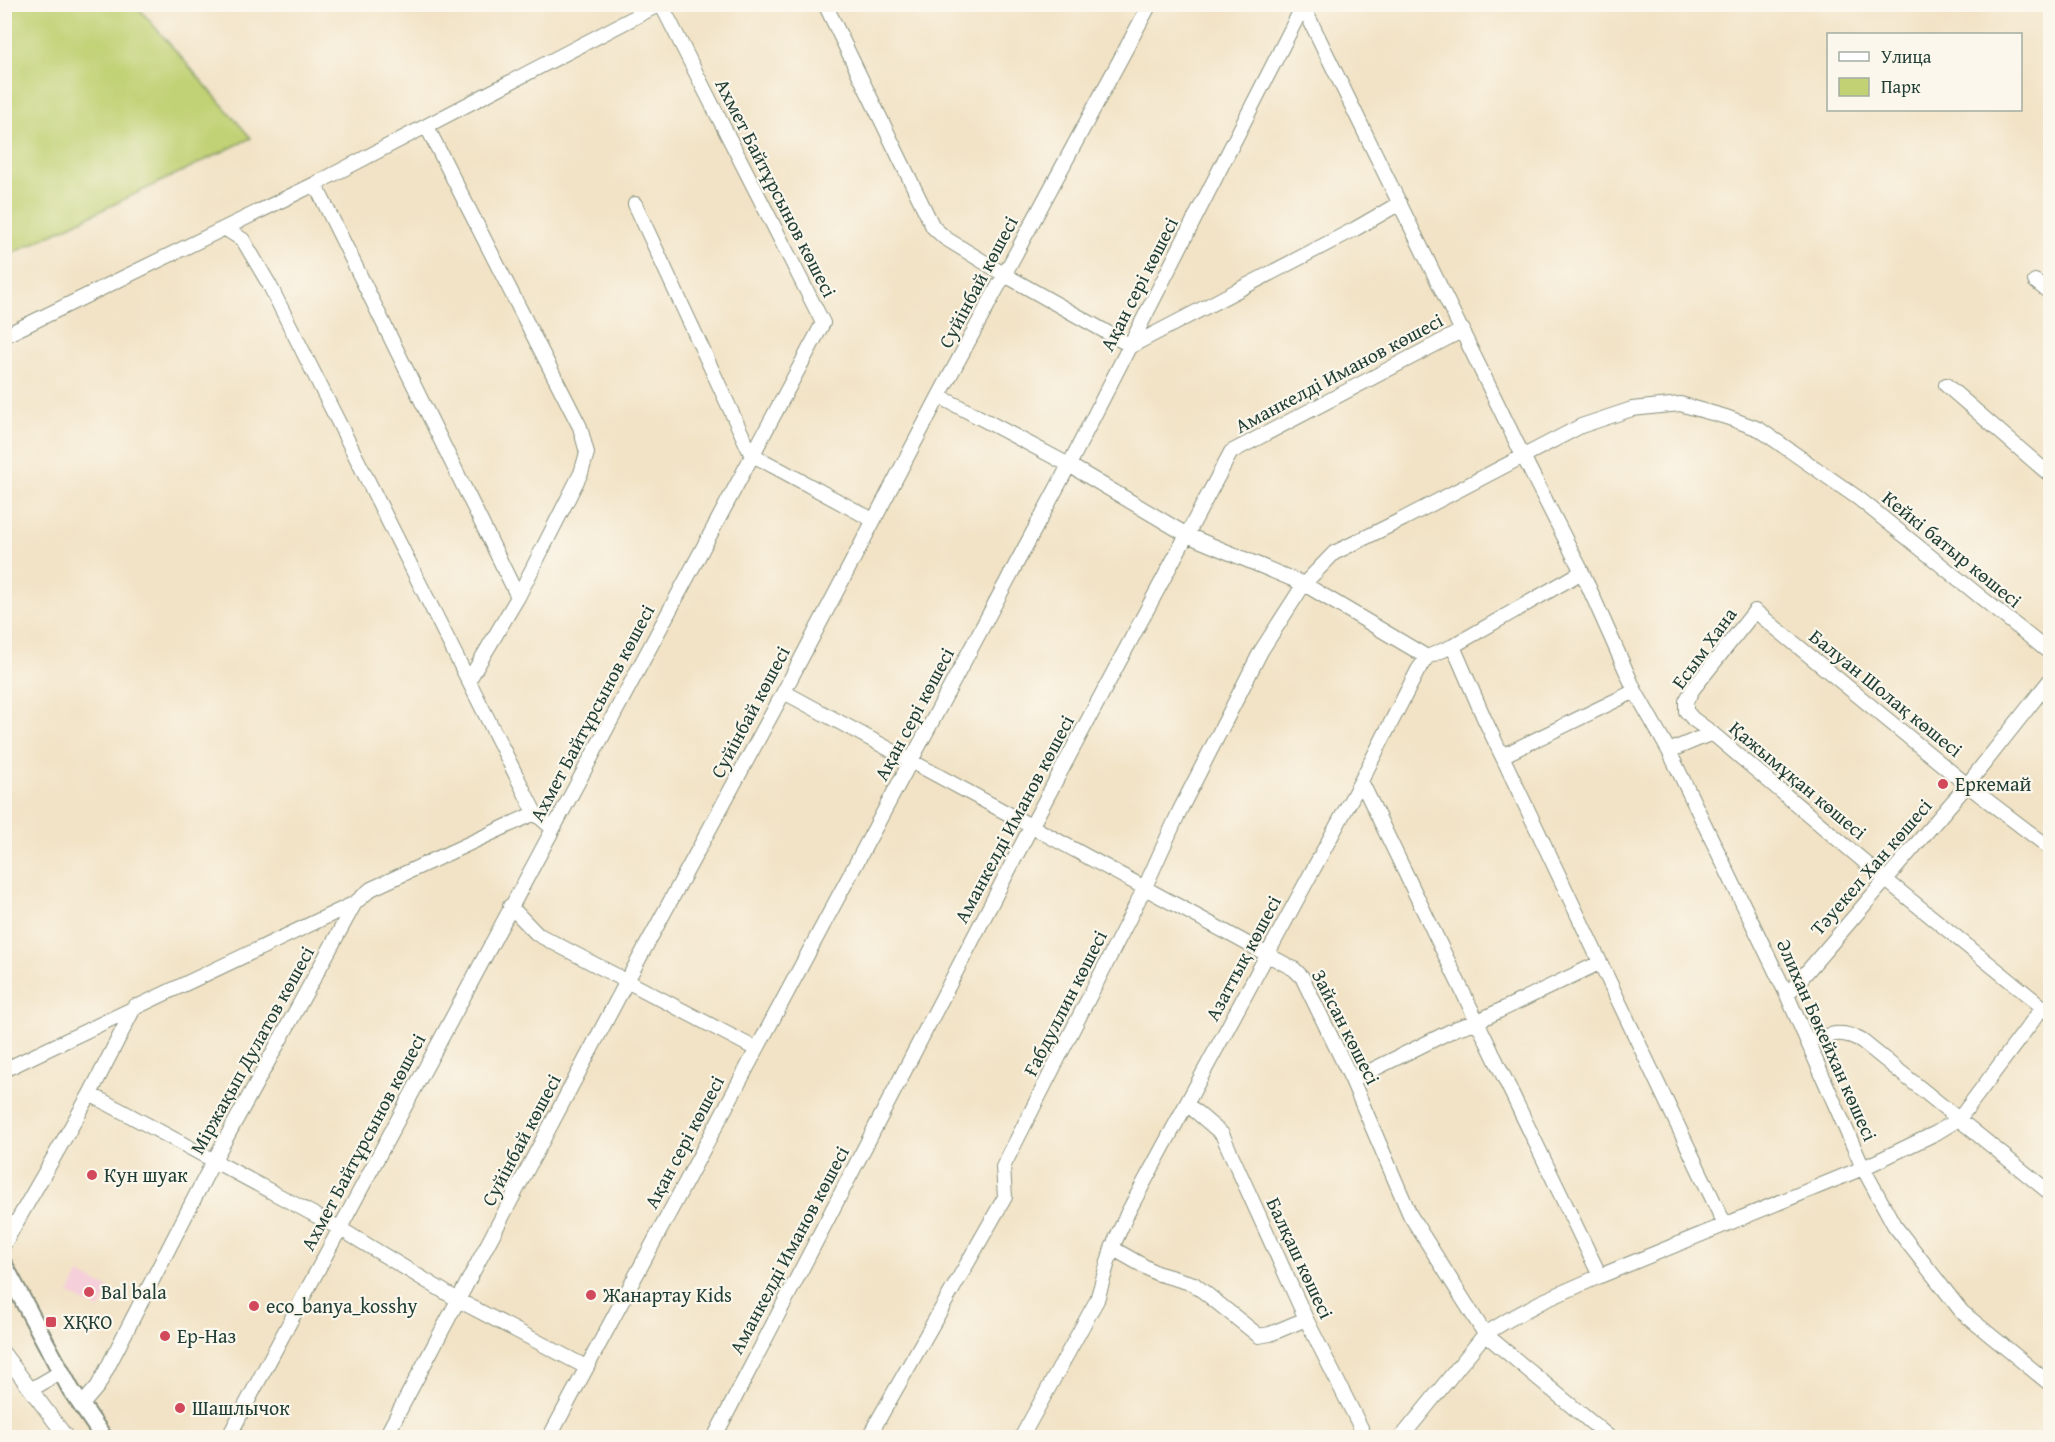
<svg xmlns="http://www.w3.org/2000/svg" width="2055" height="1442" font-family="'Gentium Book Plus',serif">
  <style>
    .built { fill: #f5cfda }
    .green { fill: #c1d174; stroke: #708754; stroke-width: 1.5 }
    .lines { fill: none; stroke-linecap: round; stroke-linejoin: round }
    .minor-casing { stroke: #88907d; stroke-width: 16 }
    .major-casing { stroke: #88907d; stroke-width: 20 }
    .minor { stroke: #fff; stroke-width: 14 }
    .major { stroke: #fff; stroke-width: 16 }
    .poi-dot { fill: #d1495b; stroke: #fbf7ec; stroke-width: 2 }
    .labels { text-anchor: middle; stroke-width: 4.5; stroke-linejoin: round; paint-order: stroke }
    .street-label { font-size: 20px; fill: #1f3d34; stroke: #fbf7ec }
    .poi-label { font-size: 20px; fill: #1f3d34; stroke: #fbf7ec; text-anchor: start }
  </style>
  <rect width="100%" height="100%" fill="#fbf7ec"/>
  <filter id="ink" filterUnits="userSpaceOnUse"><feTurbulence type="fractalNoise" baseFrequency=".0167" numOctaves="2"/><feDisplacementMap in="SourceGraphic" scale="12" xChannelSelector="R" yChannelSelector="G"/><feConvolveMatrix kernelMatrix="1 2 1 2 8 2 1 2 1" color-interpolation-filters="sRGB"/></filter>
  <filter id="wash" filterUnits="userSpaceOnUse"><feTurbulence type="fractalNoise" baseFrequency=".008" numOctaves="4" result="noise"/><feDisplacementMap in="SourceGraphic" scale="24" xChannelSelector="R" yChannelSelector="G"/><feGaussianBlur stdDeviation="1.35" result="paint"/><feColorMatrix in="noise" values="0 0 0 0 0 0 0 0 0 0 0 0 0 0 0 0 0 1.4 0 .05"/><feComposite in="paint" operator="in"/></filter>
  <g filter="url(#wash)">
    <rect width="100%" height="100%" fill="#f2e3c6"/>
    <path class="built" d="M79,1274L110,1289L99,1310L69,1294Z"/>
    <path class="green" d="M5,4L136,5L251,138L5,257Z"/>
  </g>
  <g filter="url(#ink)">
    <g class="lines">
      <defs>
        <path id="minor" d="M825,4L933,227L945,238L1005,275L1131,346L1355,229L1400,203
          M1303,6L1523,456L1582,572L1635,691L1669,751L1787,995L1863,1168L1894,1225L1962,1312L2050,1384
          M427,127L580,427L587,453L581,473L518,597L469,680
          M315,184L518,597
          M635,204L751,454L873,520
          M226,229L243,240L269,284L535,813
          M2035,281L2050,293
          M4,336L315,184L660,4
          M1946,385L2050,475
          M939,396L1069,465L1187,535L1304,584L1427,657
          M1453,646L1484,718L1725,1225
          M784,692L1294,969L1302,977L1352,1080L1410,1215L1485,1334L1610,1438
          M1712,733L1693,719L1686,711V701L1693,689L1755,611L1967,785L2050,848
          M1669,751L1712,733L1886,880L2050,1013
          M1502,756L1635,691
          M1361,781L1600,1276
          M510,906L537,934L756,1049
          M1787,995L1967,785L2050,680
          M1807,1041C1830,1035 1840,1028 1862,1041L2050,1193
          M4,1070L355,903L371,889L535,813L552,828
          M1352,1080L1457,1028L1476,1022L1599,963
          M90,1094L339,1228L458,1300L586,1367
          M1187,1104L1222,1134L1306,1319L1366,1438
          M4,1244L90,1094L135,1006
          M1112,1248L1156,1273L1194,1284L1259,1336L1270,1334L1306,1319
          M4,1354L67,1438
          M32,1389L61,1372
          M81,1406L98,1386L213,1162L355,903
          M228,1438L823,323L661,4
          M385,1438L627,981L780,699L939,396L1150,4
          M549,1438L1069,465L1304,4
          M714,1438L1031,827L1231,452L1463,330
          M868,1438L1005,1197L1003,1167L1145,887L1180,810L1261,651L1304,584L1334,553L1403,519L1581,426L1632,409L1680,404L1726,417L1759,429L1858,498L2050,653
          M1021,1438L1097,1300L1112,1248L1128,1212L1361,781L1418,670L1427,657L1453,646L1582,572
          M1401,1438L1485,1334L1508,1320L1541,1302L1600,1276L1863,1168L1936,1133L1959,1119L2043,1007"/>
        <path id="major" d="M4,1265L71,1390L104,1438"/>
      </defs>
      <use href="#minor" class="minor-casing"/>
      <use href="#major" class="major-casing"/>
      <use href="#minor" class="minor"/>
      <use href="#major" class="major"/>
    </g>
  </g>
  <g class="poi-dot">
    <circle cx="1943" cy="784" r="6"/>
    <circle cx="92" cy="1175" r="6"/>
    <circle cx="89" cy="1292" r="6"/>
    <circle cx="591" cy="1295" r="6"/>
    <circle cx="254" cy="1306" r="6"/>
    <rect x="45" y="1316" width="12" height="12" rx="3"/>
    <circle cx="165" cy="1336" r="6"/>
    <circle cx="180" cy="1408" r="6"/>
  </g>
  <g class="labels">
    <g class="street-label">
      <text transform="translate(776 188) rotate(63)" y="7">Ахмет Байтұрсынов көшесі</text>
      <text transform="translate(978 282) rotate(-62)" y="7">Суйінбай көшесі</text>
      <text transform="translate(1139 284) rotate(-63)" y="7">Ақан сері көшесі</text>
      <text transform="translate(1339 373) rotate(-28)" y="7">Аманкелді Иманов көшесі</text>
      <text transform="translate(1952 549) rotate(39)" y="7">Кейкі батыр көшесі</text>
      <text transform="translate(1704 648) rotate(-54)" y="7">Есым Хана</text>
      <text transform="translate(1886 693) rotate(39)" y="7">Балуан Шолақ көшесі</text>
      <text transform="translate(750 712) rotate(-62)" y="7">Суйінбай көшесі</text>
      <text transform="translate(592 713) rotate(-62)" y="7">Ахмет Байтұрсынов көшесі</text>
      <text transform="translate(914 714) rotate(-62)" y="7">Ақан сері көшесі</text>
      <text transform="translate(1798 780) rotate(40)" y="7">Қажымұқан көшесі</text>
      <text transform="translate(1014 819) rotate(-62)" y="7">Аманкелді Иманов көшесі</text>
      <text transform="translate(1871 867) rotate(-49)" y="7">Тәуекел Хан көшесі</text>
      <text transform="translate(1243 958) rotate(-62)" y="7">Азаттық көшесі</text>
      <text transform="translate(1065 1003) rotate(-63)" y="7">Ғабдуллин көшесі</text>
      <text transform="translate(1346 1027) rotate(63)" y="7">Зайсан көшесі</text>
      <text transform="translate(1827 1040) rotate(66)" y="7">Әлихан Бөкейхан көшесі</text>
      <text transform="translate(252 1050) rotate(-61)" y="7">Міржақып Дулатов көшесі</text>
      <text transform="translate(521 1140) rotate(-62)" y="7">Суйінбай көшесі</text>
      <text transform="translate(363 1142) rotate(-62)" y="7">Ахмет Байтұрсынов көшесі</text>
      <text transform="translate(684 1142) rotate(-62)" y="7">Ақан сері көшесі</text>
      <text transform="translate(789 1250) rotate(-62)" y="7">Аманкелді Иманов көшесі</text>
      <text transform="translate(1300 1258) rotate(65)" y="7">Балқаш көшесі</text>
    </g>
    <g class="poi-label">
      <text x="1955" y="791">Еркемай</text>
      <text x="104" y="1182">Кун шуак</text>
      <text x="101" y="1299">Bal bala</text>
      <text x="603" y="1302">Жанартау Kids</text>
      <text x="266" y="1313">eco_banya_kosshy</text>
      <text x="63" y="1329">ХҚКО</text>
      <text x="177" y="1343">Ер-Наз</text>
      <text x="192" y="1415">Шашлычок</text>
    </g>
  </g>
  <rect width="2055" height="1442" fill="none" stroke="#fbf7ec" stroke-width="24"/>
  <rect x="1827" y="33" width="195" height="78" fill="#fbf7ec" stroke="#a3ada2" stroke-width="1.5"/>
  <rect x="1839" y="52" width="30" height="9" fill="#ffffff" stroke="#a3ada2" stroke-width="1.5"/>
  <text x="1881" y="63" font-size="18" fill="#1f3d34">Улица</text>
  <rect x="1839" y="78" width="30" height="18" fill="#c1d174" stroke="#a3ada2" stroke-width="1.5"/>
  <text x="1881" y="93" font-size="18" fill="#1f3d34">Парк</text>
</svg>
